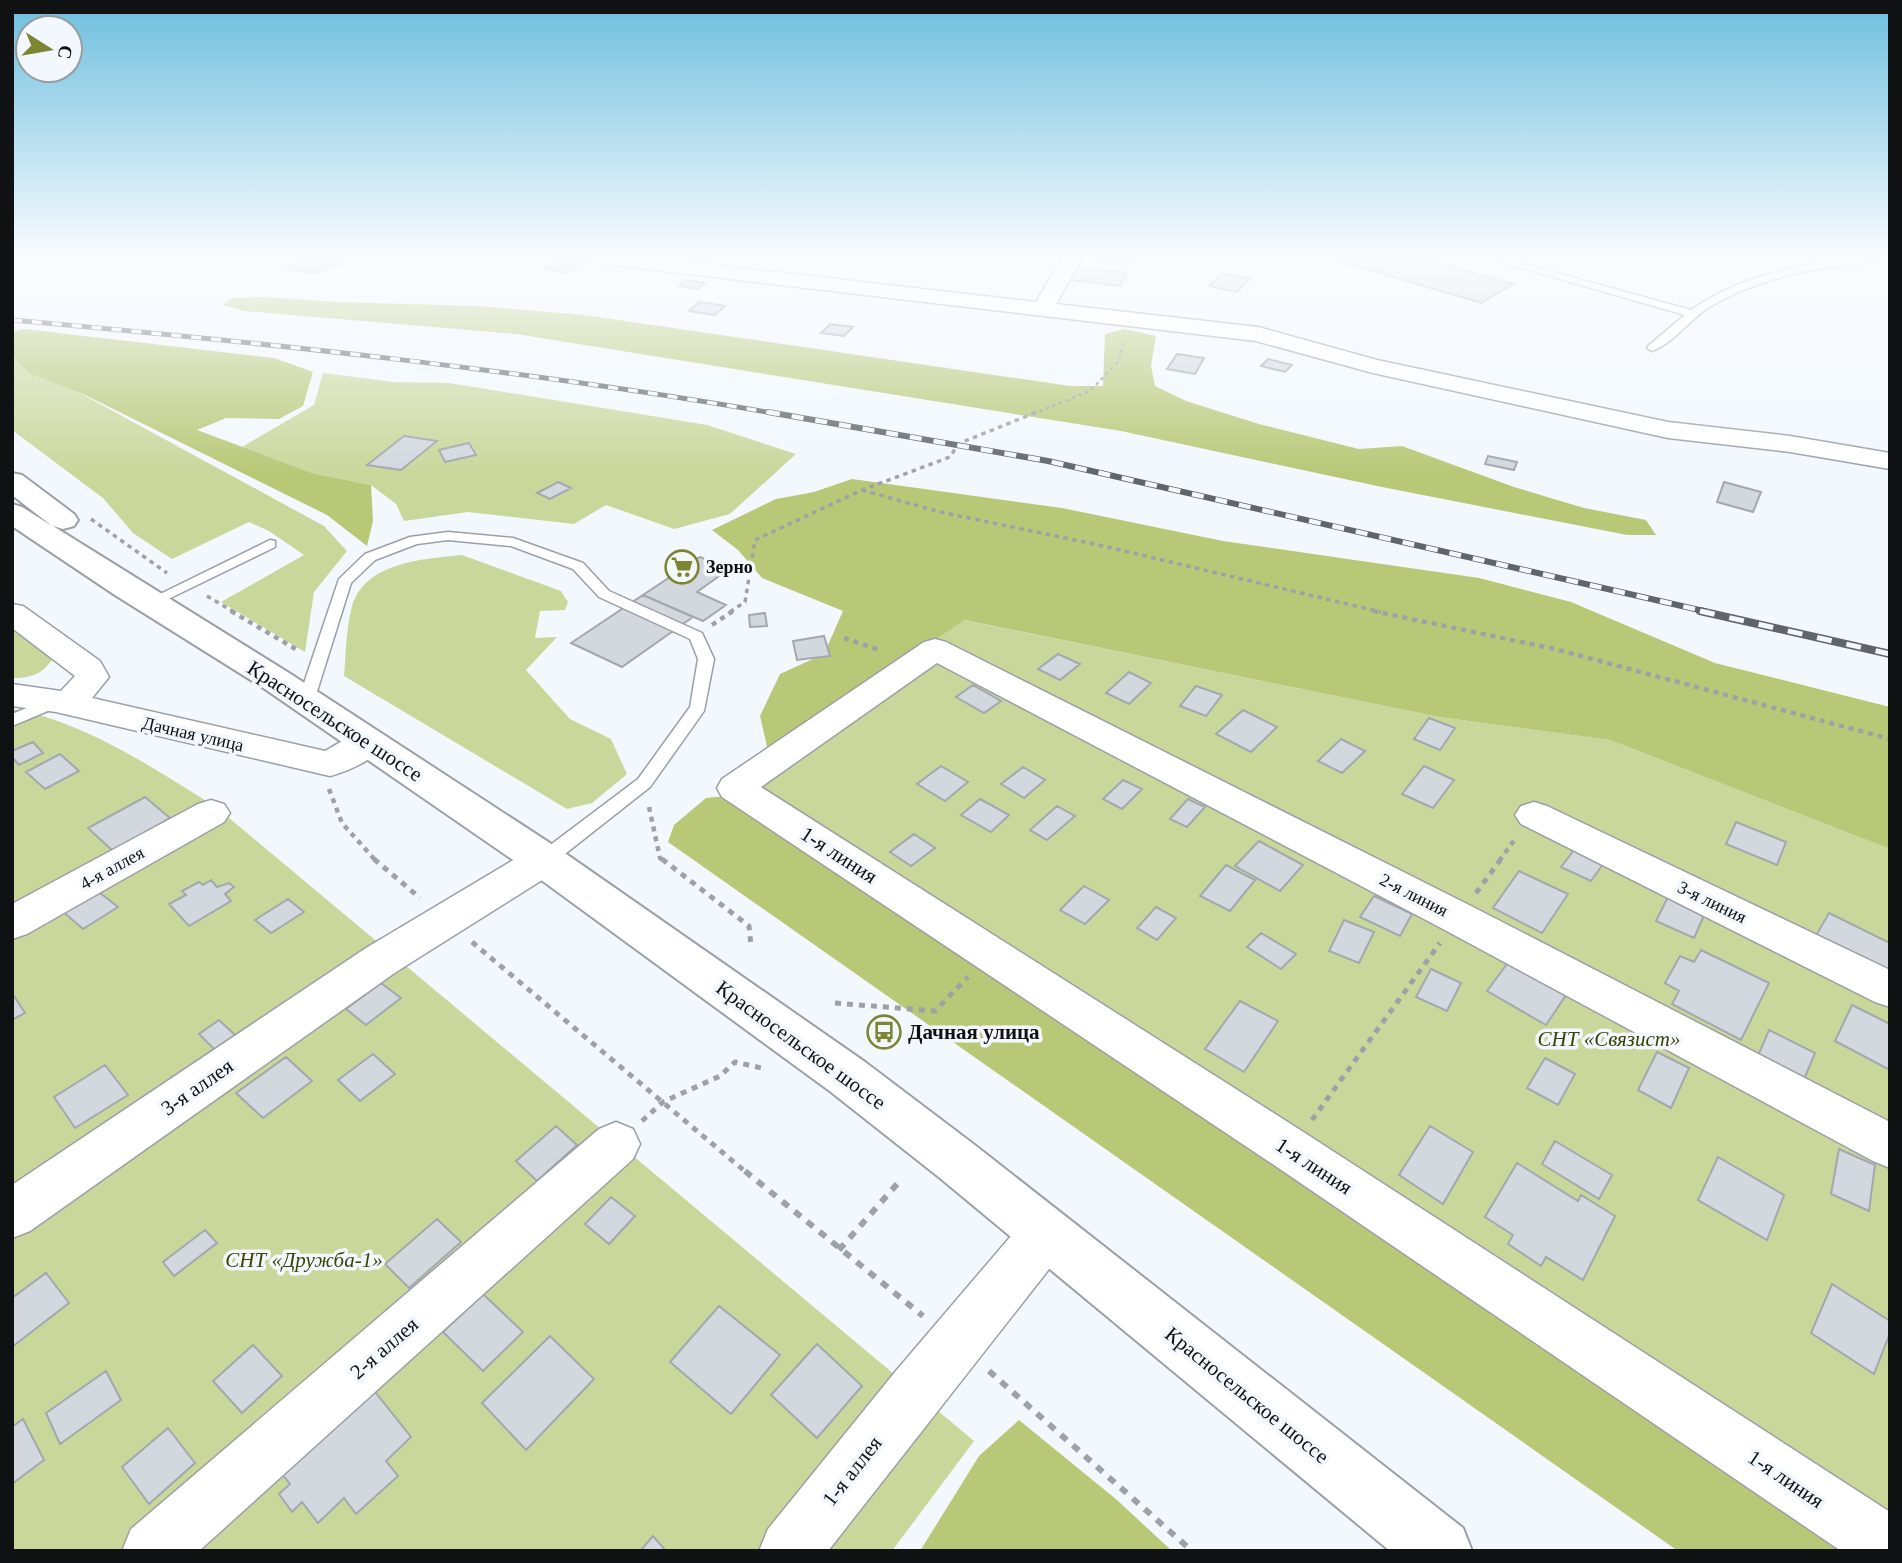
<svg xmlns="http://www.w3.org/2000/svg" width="1902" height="1563" font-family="'Times New Roman',serif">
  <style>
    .green { fill: #cad79b }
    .forest { fill: #b8c876 }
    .building { fill: #d2d8de; stroke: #a2a8ae; stroke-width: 2 }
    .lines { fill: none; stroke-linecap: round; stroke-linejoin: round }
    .service-casing { stroke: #9ba0a6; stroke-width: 3 }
    .minor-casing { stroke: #9ba0a6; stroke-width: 3 }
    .trunk-casing { stroke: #9ba0a6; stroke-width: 4 }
    .path-far4 { stroke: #9da2a6; stroke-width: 2.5; stroke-dasharray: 3.5 3.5; stroke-linecap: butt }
    .path-far3 { stroke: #9da2a6; stroke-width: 3.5; stroke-dasharray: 4.5 4.5; stroke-linecap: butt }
    .path-far2 { stroke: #9da2a6; stroke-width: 4.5; stroke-dasharray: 5 5; stroke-linecap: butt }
    .path-far1 { stroke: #9da2a6; stroke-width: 5; stroke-dasharray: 6 6; stroke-linecap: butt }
    .path { stroke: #9da2a6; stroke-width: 6; stroke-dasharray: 8 8; stroke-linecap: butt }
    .service { fill: #fff; fill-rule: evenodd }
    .minor { fill: #fff; fill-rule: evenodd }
    .trunk { fill: #fff; fill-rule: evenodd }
    .rail-far2-casing { stroke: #616468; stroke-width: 5 }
    .rail-far1-casing { stroke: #616468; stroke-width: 6 }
    .rail-casing { stroke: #616468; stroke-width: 8 }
    .rail-far2 { stroke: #f2f8fe; stroke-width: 3.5; stroke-dasharray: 10; stroke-linecap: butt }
    .rail-far1 { stroke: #f2f8fe; stroke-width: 4.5; stroke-dasharray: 12; stroke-linecap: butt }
    .rail { stroke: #f2f8fe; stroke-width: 5; stroke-dasharray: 15; stroke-linecap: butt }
    .labels { text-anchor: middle; stroke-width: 7; stroke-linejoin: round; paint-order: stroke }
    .poi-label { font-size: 18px; font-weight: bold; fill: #0f1113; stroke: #f2f8fe; text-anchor: start }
    .street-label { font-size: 18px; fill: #0f1113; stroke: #f2f8fe }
    .near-street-label { font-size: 21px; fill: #0f1113; stroke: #f2f8fe }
    .near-poi-label { font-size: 21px; font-weight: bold; fill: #0f1113; stroke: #f2f8fe; text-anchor: start }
    .near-park-label { font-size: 21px; font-style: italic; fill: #3a4302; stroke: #f2f8fe }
  </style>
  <rect width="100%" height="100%" fill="#f2f8fe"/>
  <path class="green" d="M12,356L324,526L347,551L314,592L305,652L221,602L304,555L269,531L249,522L172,559L133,533L103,498L12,430Z
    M323,373L393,382L449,383L707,425L796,454L730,514L674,529L606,505L574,524L468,512L404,521L396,504L371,485L312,473L242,447L314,405Z
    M462,555L561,591L568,602L565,610L540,611L535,638L557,637L526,670L570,719L611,739L627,774L592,803L567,809L344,676C346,654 346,631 351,610C362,562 423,559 462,555Z
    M12,614L61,645C49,667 40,679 12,678Z
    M963,620L1439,717L1610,740L1890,849V1551L725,786Z
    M12,709C84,721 155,769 216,807L974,1441L892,1551H12Z"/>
  <path class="forest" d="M266,297L340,302L479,306L584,315L1070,386H1103L1105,334L1124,329L1156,336L1151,366L1155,386L1186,401L1259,424L1359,449L1402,446L1514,487L1584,508L1646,520L1656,535H1627L1382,487L1121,431L516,334L244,311L222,305L232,298Z
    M25,329L274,358L313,372L303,406L279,419L226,418L197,430L312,473L371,485L373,521L367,546L327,515L83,394L31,374L12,356V332Z
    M852,479L1062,508L1223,541L1479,578L1571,602L1715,663L1890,707V849L1610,740L1439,717L964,620L826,715L768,751L760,716L780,674L824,654L843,611L762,578L738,550L712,530L776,499L814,492Z
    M738,795L1877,1551H1678L668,842L674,825L706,798Z
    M1019,1420L1117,1500L1172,1551H920L979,1456Z"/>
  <path class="building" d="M1102,255H1135L1128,264L1097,260Z
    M1319,255H1411L1513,284L1481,303Z
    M315,256L343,262L315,274L287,269Z
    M558,262L579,266L566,273L545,269Z
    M1078,268L1127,273L1120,286L1070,280Z
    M1222,274L1250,279L1237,292L1209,286Z
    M687,280L705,283L697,289L679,286Z
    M699,302L725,306L715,315L689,311Z
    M830,324L853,327L844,336L821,333Z
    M1177,354L1204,358L1195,374L1167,369Z
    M1268,359L1292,365L1285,372L1261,366Z
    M404,436L437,441L401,470L367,465Z
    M469,443L476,455L445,462L439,450Z
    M1488,456L1517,462L1514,470L1485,464Z
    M558,482L571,488L550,499L537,493Z
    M1724,482L1761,492L1753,512L1717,502Z
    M700,557L729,569L697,592L726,605L703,621L643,595Z
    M643,595L693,617L622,667L571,643Z
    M765,613L767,626L750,627L749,615Z
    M824,636L830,656L797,660L793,641Z
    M1058,654L1080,664L1060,680L1038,669Z
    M1129,672L1151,683L1129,704L1106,693Z
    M973,685L1001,701L984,713L956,697Z
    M1196,686L1222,695L1206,716L1180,706Z
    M1243,710L1277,727L1251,752L1216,734Z
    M1429,718L1455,728L1440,750L1414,739Z
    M1341,739L1365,751L1342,773L1318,761Z
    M33,742L43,753L19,765L12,757V751Z
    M60,754L79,771L45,789L26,772Z
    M941,766L968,782L945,801L917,784Z
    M1424,766L1454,780L1433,808L1402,794Z
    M1023,767L1045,780L1024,798L1001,784Z
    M1123,780L1142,789L1122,809L1103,799Z
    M145,797L170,818L113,851L88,828Z
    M980,799L1009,815L991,832L961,815Z
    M1188,799L1205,807L1187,827L1170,819Z
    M1057,806L1075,816L1047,840L1030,830Z
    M1736,822L1786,842L1777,865L1726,844Z
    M914,834L935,848L911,866L890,852Z
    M1259,841L1303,865L1280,891L1235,866Z
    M1574,850L1603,864L1591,881L1561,867Z
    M1226,865L1255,880L1230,911L1200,896Z
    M1519,871L1568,894L1542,933L1493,908Z
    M211,880L217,887L229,883L234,887L225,894L231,901L189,926L169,904L186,895L182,891L199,882L203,885Z
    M1084,886L1109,900L1085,924L1060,910Z
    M95,889L118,907L83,929L61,910Z
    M1669,895L1706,911L1694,938L1656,921Z
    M1374,896L1412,914L1400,936L1360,917Z
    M288,899L304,912L271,933L255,920Z
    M1156,907L1176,918L1157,940L1137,928Z
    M1829,913L1890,943V977L1814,939Z
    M1344,920L1374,932L1359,963L1329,951Z
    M1261,933L1296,954L1281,969L1247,947Z
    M1701,950L1769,983L1741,1040L1672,1004L1679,991L1665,983L1680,956L1694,962Z
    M1510,960L1568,992L1546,1025L1487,991Z
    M1431,969L1461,983L1447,1011L1416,997Z
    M381,983L401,998L366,1025L346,1009Z
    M12,993L25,1013L12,1020Z
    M1240,1001L1278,1021L1244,1072L1205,1049Z
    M1852,1005L1890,1024V1070L1835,1041Z
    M219,1020L236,1036L216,1051L199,1034Z
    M1769,1030L1815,1053L1803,1082L1757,1058Z
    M1657,1052L1689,1068L1671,1108L1638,1090Z
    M373,1054L395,1074L360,1101L338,1080Z
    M286,1057L312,1081L263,1118L236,1093Z
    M1545,1058L1575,1074L1558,1105L1527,1088Z
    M105,1065L128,1095L75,1128L54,1097Z
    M556,1126L577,1145L537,1181L516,1161Z
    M1430,1126L1473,1152L1443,1204L1399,1175Z
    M1555,1141L1612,1175L1599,1199L1542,1164Z
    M1839,1149L1875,1165L1869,1211L1831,1194Z
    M1718,1157L1784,1195L1767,1240L1698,1200Z
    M1517,1163L1578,1201L1581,1195L1615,1216L1583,1280L1546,1257L1541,1266L1508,1244L1513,1235L1485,1217Z
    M611,1197L635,1216L609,1244L585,1224Z
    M437,1219L461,1242L409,1288L385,1264Z
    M205,1230L217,1243L174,1276L163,1262Z
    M46,1273L69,1303L12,1347V1298Z
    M1832,1284L1890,1321V1333L1874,1374L1811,1333Z
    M483,1294L523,1332L483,1371L443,1332Z
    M719,1306L780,1355L731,1414L670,1362Z
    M550,1336L594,1379L526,1450L482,1403Z
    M817,1344L862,1386L817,1438L771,1395Z
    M253,1345L282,1376L242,1413L213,1381Z
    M106,1371L121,1400L60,1444L46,1413Z
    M372,1388L411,1437L386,1461L398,1476L356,1514L344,1498L318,1523L302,1502L292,1512L279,1494L290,1484L278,1469Z
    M23,1419L44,1460L12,1484V1427Z
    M168,1428L195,1463L149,1504L122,1467Z
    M653,1536L666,1551H640Z"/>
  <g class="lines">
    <defs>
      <path id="service" d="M1476,255H1491L1691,310C1746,271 1818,261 1883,255H1890V260C1828,266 1766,274 1711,306C1692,317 1674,343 1652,351L1647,348L1648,346L1685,315Z
        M448,532L513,538L583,563L609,591L702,633L714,659L704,711L650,787L551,865H537L535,860L537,855L638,779L690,707L698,659L690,639L599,597L573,569L511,546L448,540L417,544L375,560L351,583L314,701L312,705H300L298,701L339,579L365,554L410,537Z
        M270,540L275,541V547L154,606H144L142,603Z
        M56,696L62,697L64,701L62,705L12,726V714Z"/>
      <path id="minor" d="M567,255H627L1036,302L1064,255H1084L1056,304L1258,327L1377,360L1668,422L1790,436L1890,453V469L1790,452L1668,438L1373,373L1256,341L577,261L570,259Z
        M12,604L23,606L100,661L109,677L92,698L325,751C344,740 360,728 382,734L387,742C376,759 349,771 330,776L56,712L12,706V684L61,691L75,676L12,628Z
        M935,639L946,642L1473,907L1890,1122V1168L1873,1161L1443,929L937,663L761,787L1308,1135L1890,1512V1551H1841L1274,1165L722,797L717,788L722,779L924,642Z
        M211,800L224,804L230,813L224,822L27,934L12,939V904L198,804Z
        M1534,802L1547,806L1890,970V1007L1875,1002L1521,824L1515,815L1521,806Z
        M544,846L558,850L564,860L558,870L396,972L30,1231L12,1238V1185L366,948L530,850Z
        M616,1122L633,1129L640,1144L633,1159L199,1551H122L131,1529L599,1129Z
        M1046,1209L1064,1216L1072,1233L1064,1250L828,1551H759L768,1529L895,1372L1028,1216Z"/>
      <path id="trunk" d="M12,473L22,475L74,514L78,520L74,526L63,529L53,526L289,673L559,849L865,1062L976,1146L1463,1528L1472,1551H1390L940,1178L831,1092L529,871L265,689L115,595L12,526V504L22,507L52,526L12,495Z"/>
    </defs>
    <use href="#service" class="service-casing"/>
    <use href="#minor" class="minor-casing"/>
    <use href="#trunk" class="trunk-casing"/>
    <path class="path-far4" d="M1033,414L1090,391L1119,361L1124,339"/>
    <path class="path-far3" d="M862,490L940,512L1099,545L1381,612
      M91,519L167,573
      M207,596L234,612
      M730,612L745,602L755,540L862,490L950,457L957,446L965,441L1037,412"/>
    <path class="path-far2" d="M231,611L299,651
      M1373,611L1555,649L1890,739
      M712,625L733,611
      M844,638L882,651
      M329,789L342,823L376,861
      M649,807L660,858L664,861
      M1499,861L1516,838"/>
    <path class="path-far1" d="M374,859L420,898
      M662,859L749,926L751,946
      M1476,893L1501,859
      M472,942L747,1173
      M835,1003L935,1011L968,977
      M1312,1120L1440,943
      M642,1121L663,1102L720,1076L735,1062L766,1069"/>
    <path class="path" d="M745,1171L923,1316
      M839,1250L897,1184
      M989,1371L1192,1551"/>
    <use href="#service" class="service"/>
    <use href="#minor" class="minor"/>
    <use href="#trunk" class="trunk"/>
    <defs>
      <path id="rail-far2" d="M12,320C268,343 525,370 778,414"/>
      <path id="rail-far1" d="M768,412L1048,461L1708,612"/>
      <path id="rail" d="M1700,611L1890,654"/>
    </defs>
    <use href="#rail-far2" class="rail-far2-casing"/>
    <use href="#rail-far1" class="rail-far1-casing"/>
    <use href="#rail" class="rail-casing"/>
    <use href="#rail-far2" class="rail-far2"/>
    <use href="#rail-far1" class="rail-far1"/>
    <use href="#rail" class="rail"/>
  </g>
  <linearGradient id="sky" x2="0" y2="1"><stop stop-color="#6cbede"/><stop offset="0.54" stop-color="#f9fcff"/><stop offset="1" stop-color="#f9fcff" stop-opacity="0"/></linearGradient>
  <rect width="1902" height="474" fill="url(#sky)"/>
  <defs>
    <symbol id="supermarket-ring" viewBox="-11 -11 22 22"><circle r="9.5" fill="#f2f8fe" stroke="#7d8531" stroke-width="1.5"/><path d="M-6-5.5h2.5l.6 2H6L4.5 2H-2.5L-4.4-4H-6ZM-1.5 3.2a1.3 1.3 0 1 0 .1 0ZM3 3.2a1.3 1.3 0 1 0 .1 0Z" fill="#7d8531"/></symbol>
    <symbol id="bus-ring" viewBox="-11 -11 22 22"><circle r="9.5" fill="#f2f8fe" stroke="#7d8531" stroke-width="1.5"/><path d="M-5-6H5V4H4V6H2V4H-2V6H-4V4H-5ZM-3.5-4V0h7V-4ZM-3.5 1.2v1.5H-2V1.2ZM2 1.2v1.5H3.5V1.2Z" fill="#7d8531"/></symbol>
  </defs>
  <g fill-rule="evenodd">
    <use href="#supermarket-ring" x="663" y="548" width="38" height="38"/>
    <use href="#bus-ring" x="865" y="1013" width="38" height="38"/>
  </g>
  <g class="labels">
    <g class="poi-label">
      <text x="706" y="573">Зерно</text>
    </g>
    <g class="street-label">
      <text transform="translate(193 734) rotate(13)" y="6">Дачная улица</text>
      <text transform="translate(112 868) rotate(-29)" y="6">4-я аллея</text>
      <text transform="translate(1414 895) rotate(27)" y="6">2-я линия</text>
      <text transform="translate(1712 902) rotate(26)" y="6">3-я линия</text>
    </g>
    <g class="near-street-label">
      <text transform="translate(335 721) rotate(33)" y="7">Красносельское шоссе</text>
      <text transform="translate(839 855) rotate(33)" y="7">1-я линия</text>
      <text transform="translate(801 1045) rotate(36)" y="7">Красносельское шоссе</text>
      <text transform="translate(197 1087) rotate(-35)" y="7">3-я аллея</text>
      <text transform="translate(1314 1166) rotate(33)" y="7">1-я линия</text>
      <text transform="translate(384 1348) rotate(-41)" y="7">2-я аллея</text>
      <text transform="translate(1247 1395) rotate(39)" y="7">Красносельское шоссе</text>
      <text transform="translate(852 1471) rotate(-52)" y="7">1-я аллея</text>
      <text transform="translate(1786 1479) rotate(34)" y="7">1-я линия</text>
    </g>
    <g class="near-poi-label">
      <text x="908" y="1039">Дачная улица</text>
    </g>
    <g class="near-park-label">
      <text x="1609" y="1046">СНТ «Связист»</text>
      <text x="304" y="1267">СНТ «Дружба-1»</text>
    </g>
  </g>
  <rect width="1902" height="1563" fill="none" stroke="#0f1113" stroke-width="28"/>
  <g transform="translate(49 49) rotate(101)"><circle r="33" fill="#f2f8fe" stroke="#979ca0" stroke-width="2"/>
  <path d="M0-5L12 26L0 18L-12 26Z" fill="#7d8531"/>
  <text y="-10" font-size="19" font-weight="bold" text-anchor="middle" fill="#0f1113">С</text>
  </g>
</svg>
